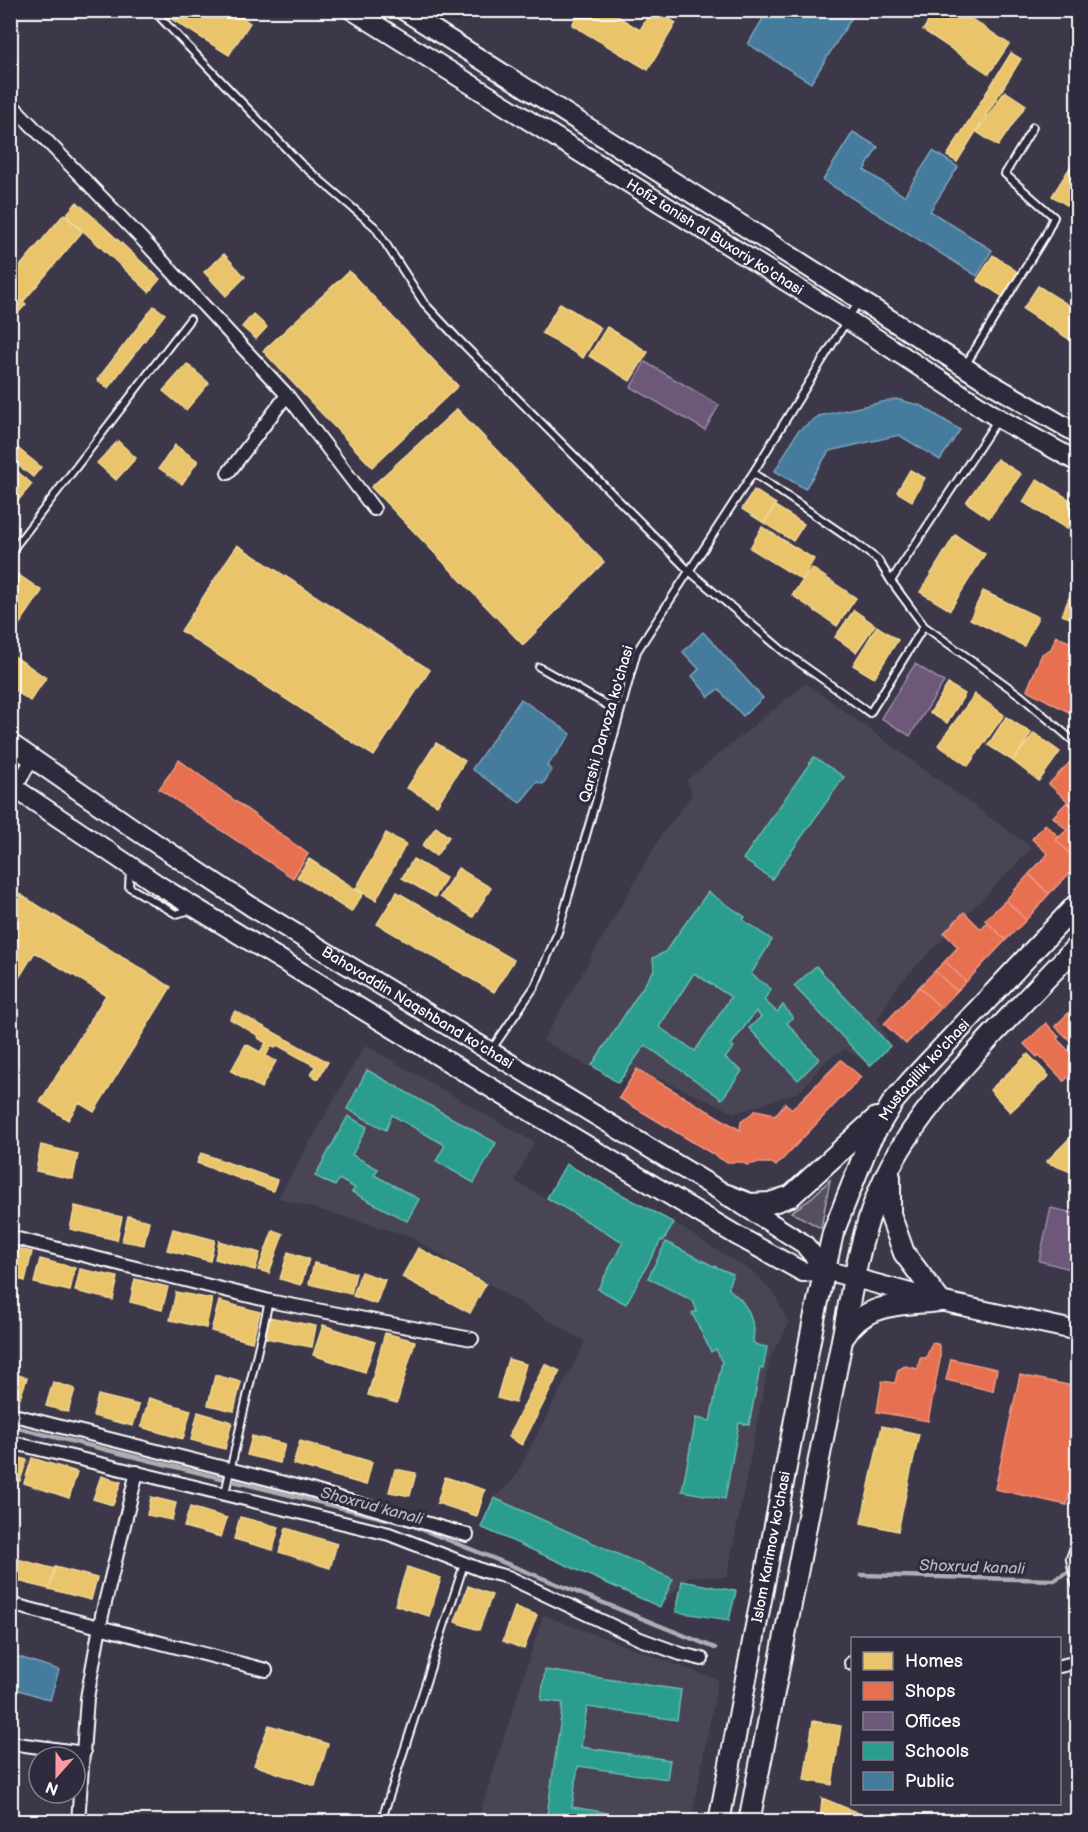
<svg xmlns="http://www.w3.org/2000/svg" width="1088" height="1832" font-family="'Balsamiq Sans',sans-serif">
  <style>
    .built { fill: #494455 }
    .green { fill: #555060; stroke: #aaa8b0; stroke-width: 1.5 }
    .homes { fill: #e9c46a; stroke: #f0d697; stroke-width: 1.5 }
    .shops { fill: #e76f51; stroke: #ee9a85; stroke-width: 1.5 }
    .offices { fill: #6d597a; stroke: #998ba2; stroke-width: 1.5 }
    .schools { fill: #2a9d8f; stroke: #6abab1; stroke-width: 1.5; fill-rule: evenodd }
    .public { fill: #457b9d; stroke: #7da3ba; stroke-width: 1.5 }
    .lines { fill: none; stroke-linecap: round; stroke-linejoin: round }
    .stream { stroke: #afadb4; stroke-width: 4.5 }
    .service-casing { stroke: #fff; stroke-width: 10 }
    .minor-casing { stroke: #fff; stroke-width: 16 }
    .secondary-casing { stroke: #fff; stroke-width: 22 }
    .primary-casing { stroke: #fff; stroke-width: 24 }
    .service { stroke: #2f2a3d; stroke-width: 6 }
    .minor { stroke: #2f2a3d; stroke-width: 12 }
    .secondary { stroke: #2f2a3d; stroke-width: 18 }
    .primary { stroke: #2f2a3d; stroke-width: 20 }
    .labels { text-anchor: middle; stroke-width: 6; stroke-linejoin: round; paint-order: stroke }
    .street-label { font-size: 15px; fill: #fff; stroke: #2f2a3d }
    .water-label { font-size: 16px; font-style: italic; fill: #b5b4ba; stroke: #2f2a3d }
  </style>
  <rect width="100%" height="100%" fill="#3c3749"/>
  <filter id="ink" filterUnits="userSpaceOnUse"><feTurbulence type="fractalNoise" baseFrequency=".0167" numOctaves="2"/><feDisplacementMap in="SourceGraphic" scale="12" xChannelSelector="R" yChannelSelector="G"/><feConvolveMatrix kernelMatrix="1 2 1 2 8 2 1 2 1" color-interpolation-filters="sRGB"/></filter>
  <g filter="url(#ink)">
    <path class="built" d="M806,683L1032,848L898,985L878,1019L890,1046L870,1066L845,1049L827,1060L799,1092L735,1113L637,1069L618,1083L543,1041L662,834L692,794L687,780Z
      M365,1045L534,1142L515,1181L623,1242L598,1289L626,1304L661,1240L664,1241L674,1223L756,1274L775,1295L789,1324L770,1357L727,1577L689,1576L660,1607L481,1527L494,1498L514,1479L585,1342L407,1235L278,1198Z
      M543,1615L718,1680L691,1821L477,1822Z"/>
    <path class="green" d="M830,1180L821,1228L791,1212L808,1201Z"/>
    <path class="homes" d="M168,10H230L250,23L229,55L165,15Z
      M580,10H607L640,30L652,10H655L676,23L648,70L572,25Z
      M936,10H958L1009,44L989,74L923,30Z
      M1011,53L1021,59L957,162L947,156Z
      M1005,91L1026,105L998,146L977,132Z
      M1074,161L1078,163V195L1070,207L1052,196Z
      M77,202L160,279L149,292L66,215Z
      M64,214L82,232L23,302L10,291V278Z
      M224,254L245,277L226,296L204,272Z
      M993,255L1019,273L1003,297L977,280Z
      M349,271L458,386L372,467L263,351Z
      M1038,286L1078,311V345L1023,309Z
      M10,291L26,304L10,322Z
      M560,303L601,328L583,358L542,333Z
      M154,306L165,314L108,388L97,380Z
      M253,314L267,327L256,339L242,327Z
      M607,327L648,352L630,381L589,356Z
      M187,364L209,383L186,410L163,391Z
      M457,409L604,562L523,645L371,487Z
      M118,441L136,458L116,480L97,463Z
      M10,442L41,467L33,477L10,459Z
      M175,445L198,461L182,484L159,468Z
      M997,459L1021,474L989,518L966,502Z
      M10,465L32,484L10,510Z
      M910,470L925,478L912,501L897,492Z
      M1037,479L1078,505V513L1067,529L1023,502Z
      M754,490L776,504L764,523L742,509Z
      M775,506L804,524L793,541L764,523Z
      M762,527L814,559L802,580L750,548Z
      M955,535L985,554L950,610L920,592Z
      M237,545L430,670L374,756L181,631Z
      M812,568L856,598L837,626L792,595Z
      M16,573L42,591L10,638V581Z
      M1078,576V621L1062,615Z
      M983,591L1038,617L1024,646L970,619Z
      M854,610L875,625L856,652L835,637Z
      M877,626L898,640L874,678L853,665Z
      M10,653L46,678L30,701L10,687Z
      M948,684L965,694L947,723L930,713Z
      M975,694L1004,715L968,766L938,745Z
      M1006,717L1031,733L1013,761L988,745Z
      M1034,733L1060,752L1039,781L1013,761Z
      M436,743L465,761L437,805L407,788Z
      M436,827L449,837L436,856L422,846Z
      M386,833L406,844L376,900L356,889Z
      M309,859L363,894L351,912L297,877Z
      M413,859L446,878L435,897L402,878Z
      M458,868L491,888L473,917L440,897Z
      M11,889L171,987L94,1112L79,1103L68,1120L40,1102L106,995L35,952L10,992Z
      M397,892L514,960L494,992L377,924Z
      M235,1011L328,1062L318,1079L311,1075L315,1066L277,1045L275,1048L271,1046L266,1056L276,1061L261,1088L231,1071L246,1044L260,1052L266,1043L258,1038L259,1036L230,1019Z
      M1028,1054L1049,1076L1010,1112L990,1090Z
      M1078,1130V1155L1075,1157L1078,1158V1175L1046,1162Z
      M41,1145L78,1154L73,1179L36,1171Z
      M201,1153L277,1180L273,1191L197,1163Z
      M75,1206L122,1217L117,1240L70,1229Z
      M128,1216L149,1221L144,1245L122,1241Z
      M173,1229L215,1240L210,1261L167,1250Z
      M273,1230L283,1234L269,1273L258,1270Z
      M219,1241L260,1253L255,1270L215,1259Z
      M10,1247L32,1252L25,1281L10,1277Z
      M418,1248L486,1284L470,1313L402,1277Z
      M288,1252L309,1259L301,1285L280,1279Z
      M40,1259L75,1268L70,1291L34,1283Z
      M314,1263L356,1273L351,1294L309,1284Z
      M80,1269L118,1277L113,1300L75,1291Z
      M361,1272L385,1280L376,1304L353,1296Z
      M135,1279L168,1287L162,1310L130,1302Z
      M176,1292L212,1299L206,1328L170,1320Z
      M219,1301L260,1312L252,1342L211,1331Z
      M269,1317L316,1326L312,1347L265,1338Z
      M323,1325L375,1342L365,1372L313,1355Z
      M385,1333L415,1341L397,1403L368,1395Z
      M508,1359L526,1364L515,1403L497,1398Z
      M545,1364L560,1371L522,1445L508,1437Z
      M10,1372L27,1378L20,1398L10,1395Z
      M215,1375L241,1382L234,1411L208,1405Z
      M53,1382L75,1389L68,1412L46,1406Z
      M98,1395L139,1405L133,1426L93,1416Z
      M149,1398L191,1410L183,1439L141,1427Z
      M198,1412L232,1422L225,1449L191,1440Z
      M882,1426L919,1434L898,1531L861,1523Z
      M252,1436L285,1444L280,1463L247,1455Z
      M300,1441L372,1462L366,1485L293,1464Z
      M10,1455L27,1460L20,1481L10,1478Z
      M32,1458L77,1472L69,1498L24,1483Z
      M395,1469L416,1473L410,1496L389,1492Z
      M101,1476L121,1482L113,1505L93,1499Z
      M445,1477L485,1490L477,1516L437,1503Z
      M151,1497L176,1503L172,1520L147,1515Z
      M190,1507L227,1518L221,1537L184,1527Z
      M240,1517L279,1527L273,1550L234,1539Z
      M286,1528L337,1544L330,1568L279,1552Z
      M10,1557L55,1569L49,1589L10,1579Z
      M55,1567L97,1578L91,1600L49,1589Z
      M407,1567L441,1578L429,1616L395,1605Z
      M468,1586L492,1595L479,1630L455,1622Z
      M515,1607L537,1615L524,1649L503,1641Z
      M813,1721L841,1726L832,1785L804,1780Z
      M269,1725L328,1744L315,1786L254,1765Z
      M822,1798L880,1822H852L839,1817L837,1822H820Z"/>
    <path class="shops" d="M1056,636L1078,646V717L1027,690L1042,654L1051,649Z
      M179,760L308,854L293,878L159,789Z
      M1070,762L1078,770V811L1049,784Z
      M1067,802L1078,811V861L1056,840L1067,830L1053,817Z
      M1045,824L1059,837L1056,840L1078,861V865L1049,894L1029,874L1048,854L1032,839Z
      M1029,874L1049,894L1026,920L1006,900Z
      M1006,900L1026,920L1006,940L985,920Z
      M964,912L981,929L987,922L1006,940L966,982L945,961L958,947L944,933Z
      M945,961L966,982L957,991L935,971Z
      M935,971L957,991L941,1008L919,987Z
      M919,987L941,1008L906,1044L884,1024Z
      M1078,1004V1048L1055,1026Z
      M1046,1023L1059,1037L1057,1039L1078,1060V1069L1064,1081L1039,1055L1037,1057L1024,1044Z
      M841,1060L861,1077L776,1166L772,1163H756L747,1165L742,1162H726L619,1098L637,1069L740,1130L741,1122L756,1110L770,1113L775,1116L785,1103L792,1109Z
      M932,1343L938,1344L940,1349V1360L928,1421L877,1412L882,1381L895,1383L898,1370L905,1366L918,1369L920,1358H926Z
      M951,1359L997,1369L993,1391L946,1380Z
      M1020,1375L1078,1387V1452L1067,1505L995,1489Z"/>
    <path class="offices" d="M645,362L719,405L705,430L631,387Z
      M915,664L944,682L910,736L881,718Z
      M1051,1208L1078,1214V1260L1075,1270L1039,1261Z"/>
    <path class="schools" d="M814,757L844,777L772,879L743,859Z
      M708,892L745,917L743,920L772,940L751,974L771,989L764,1000L777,1012L783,1005L793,1018L787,1023L819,1059L798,1080L749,1028L761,1017L756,1011L731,1045L734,1047L725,1058L742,1071L722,1099L645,1045L618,1083L592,1065L654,970L653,958L665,952ZM694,973L731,997L695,1051L659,1027Z
      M816,966L890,1046L870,1066L794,986Z
      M367,1070L496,1143L474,1183L436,1161L445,1145L392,1115L386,1130L347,1109Z
      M348,1116L367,1127L352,1155L378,1169L374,1175L419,1199L407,1221L352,1192L355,1188L339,1179L335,1186L315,1176Z
      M566,1164L674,1223L663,1241L661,1240L626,1304L598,1289L623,1242L547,1198Z
      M666,1242L711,1265L733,1274L729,1284V1289L741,1300L749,1312L754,1328L753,1342L757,1345L767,1347L763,1369L760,1368L749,1425L739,1423L725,1499L682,1491L696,1418L710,1421L722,1362L716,1349L711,1352L692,1313L697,1311L693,1301L648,1278Z
      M494,1498L673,1579L660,1607L481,1527Z
      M682,1581L736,1591L729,1620L676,1612Z
      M545,1670L681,1690L677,1720L587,1707L581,1747L670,1760L667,1779L578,1766L572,1807L662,1822H546L563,1703L541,1700Z"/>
    <path class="public" d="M768,10H854L856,11L811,83L748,44Z
      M853,132L878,147L864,170L904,196L933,151L958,167L930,211L992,250L977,276L823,180Z
      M896,399L922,406L960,430L940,460L899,435L829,451L805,489L775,471L798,431L819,416Z
      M703,632L763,698L743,716L718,689L709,697L692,676L699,669L683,652Z
      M521,699L571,734L547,766L552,770L543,784L537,782L520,803L472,769Z
      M10,1654L59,1670L50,1700L10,1687Z"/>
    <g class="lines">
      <path class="stream" d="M10,1426L411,1525L715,1648
        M861,1575L1054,1580L1075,1568"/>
      <defs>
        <path id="service" d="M153,10L300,163L375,227L424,303L456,337L689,571L783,651L870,713L924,626
          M966,364L1045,236L1054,217L1005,174L1033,127
          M753,473L850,539L878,560L891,581L924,626L1021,696L1078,745
          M10,553L190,319
          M891,581L998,419
          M539,667L619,712
          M130,870L129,887L176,914L191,910
          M492,1049L535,986L558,932L596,801L637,651L753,473L859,301
          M1074,1327L1078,1312
          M225,1493L269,1301
          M381,1822L464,1564"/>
        <path id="minor" d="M10,103L141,238L287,395L228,473
          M287,395L374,509
          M10,799L32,758
          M10,1237L274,1302L472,1339
          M10,1414L304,1488L467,1535
          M10,1442L389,1534L484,1571L508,1577L640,1639L681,1654L702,1659
          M1078,1545L1073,1559L1078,1583
          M10,1604L266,1670
          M851,1663L852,1664
          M1060,1666L1078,1662
          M10,1743L84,1753
          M78,1822L87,1698L102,1615L137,1472"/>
        <g id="secondary">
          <path id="s1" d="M352,10L848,320L998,418L1078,462"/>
          <path d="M403,10L860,300L983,379L1078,434"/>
          <path id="s2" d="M10,743L137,831L252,907L727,1195L804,1244L825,1270"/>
          <path d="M10,785L163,888L501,1094L736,1235L803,1272L825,1270L940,1301L1078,1331"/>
        </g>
        <g id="primary">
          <path d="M890,1177V1214L904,1253L940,1301"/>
          <path d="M727,1195L750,1204L770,1203L791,1196L876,1118"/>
          <path d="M844,1337C865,1301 903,1305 940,1301"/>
          <path id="s3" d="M719,1822L813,1324L833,1233L869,1142L893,1102L911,1081L1078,903"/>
          <path d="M749,1822L854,1278C862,1239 872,1201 891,1165C918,1115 957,1073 995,1032C1023,1003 1050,974 1078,945"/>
        </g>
      </defs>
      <use href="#service" class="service-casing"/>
      <use href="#minor" class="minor-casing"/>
      <use href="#secondary" class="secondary-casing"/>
      <use href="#primary" class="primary-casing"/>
      <use href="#service" class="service"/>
      <use href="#minor" class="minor"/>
      <use href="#secondary" class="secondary"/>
      <use href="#primary" class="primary"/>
    </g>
  </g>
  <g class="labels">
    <g class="street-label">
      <text dy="5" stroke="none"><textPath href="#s1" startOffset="428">Hofiz tanish al Buxoriy ko'chasi</textPath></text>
      <text transform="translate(606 724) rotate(-74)" y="5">Qarshi Darvoza ko'chasi</text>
      <text dy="5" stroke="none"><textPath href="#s2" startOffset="486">Bahovaddin Naqshband ko'chasi</textPath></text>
      <text dy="5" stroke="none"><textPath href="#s3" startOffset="789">Mustaqillik ko'chasi</textPath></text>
      <text dy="5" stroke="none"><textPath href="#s3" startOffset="280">Islom Karimov ko'chasi</textPath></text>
    </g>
    <g class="water-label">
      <text transform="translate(372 1505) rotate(15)" y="6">Shoxrud kanali</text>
      <text transform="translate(972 1566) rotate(2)" y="6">Shoxrud kanali</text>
    </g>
  </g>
  <rect width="1088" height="1832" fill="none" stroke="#2f2a3d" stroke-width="36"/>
  <rect x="18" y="18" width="1052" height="1796" fill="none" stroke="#fff" stroke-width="2" filter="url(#ink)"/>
  <rect x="851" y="1637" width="210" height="168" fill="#2f2a3d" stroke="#827f8b" stroke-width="1.5"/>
  <rect x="863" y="1652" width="30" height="18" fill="#e9c46a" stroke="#827f8b" stroke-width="1.5"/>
  <text x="905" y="1667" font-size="18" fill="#ffffff">Homes</text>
  <rect x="863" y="1682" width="30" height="18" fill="#e76f51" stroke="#827f8b" stroke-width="1.5"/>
  <text x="905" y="1697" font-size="18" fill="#ffffff">Shops</text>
  <rect x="863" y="1712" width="30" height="18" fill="#6d597a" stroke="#827f8b" stroke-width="1.5"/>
  <text x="905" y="1727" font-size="18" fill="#ffffff">Offices</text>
  <rect x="863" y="1742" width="30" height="18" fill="#2a9d8f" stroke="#827f8b" stroke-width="1.5"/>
  <text x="905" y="1757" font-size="18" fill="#ffffff">Schools</text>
  <rect x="863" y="1772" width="30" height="18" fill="#457b9d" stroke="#827f8b" stroke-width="1.5"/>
  <text x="905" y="1787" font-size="18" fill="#ffffff">Public</text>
  <g transform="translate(57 1775) rotate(201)"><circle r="28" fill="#2f2a3d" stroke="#827f8b" stroke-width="1.5"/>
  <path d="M0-4.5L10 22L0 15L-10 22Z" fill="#ff9aa2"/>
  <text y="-9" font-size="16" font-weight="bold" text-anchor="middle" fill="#ffffff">N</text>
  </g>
</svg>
